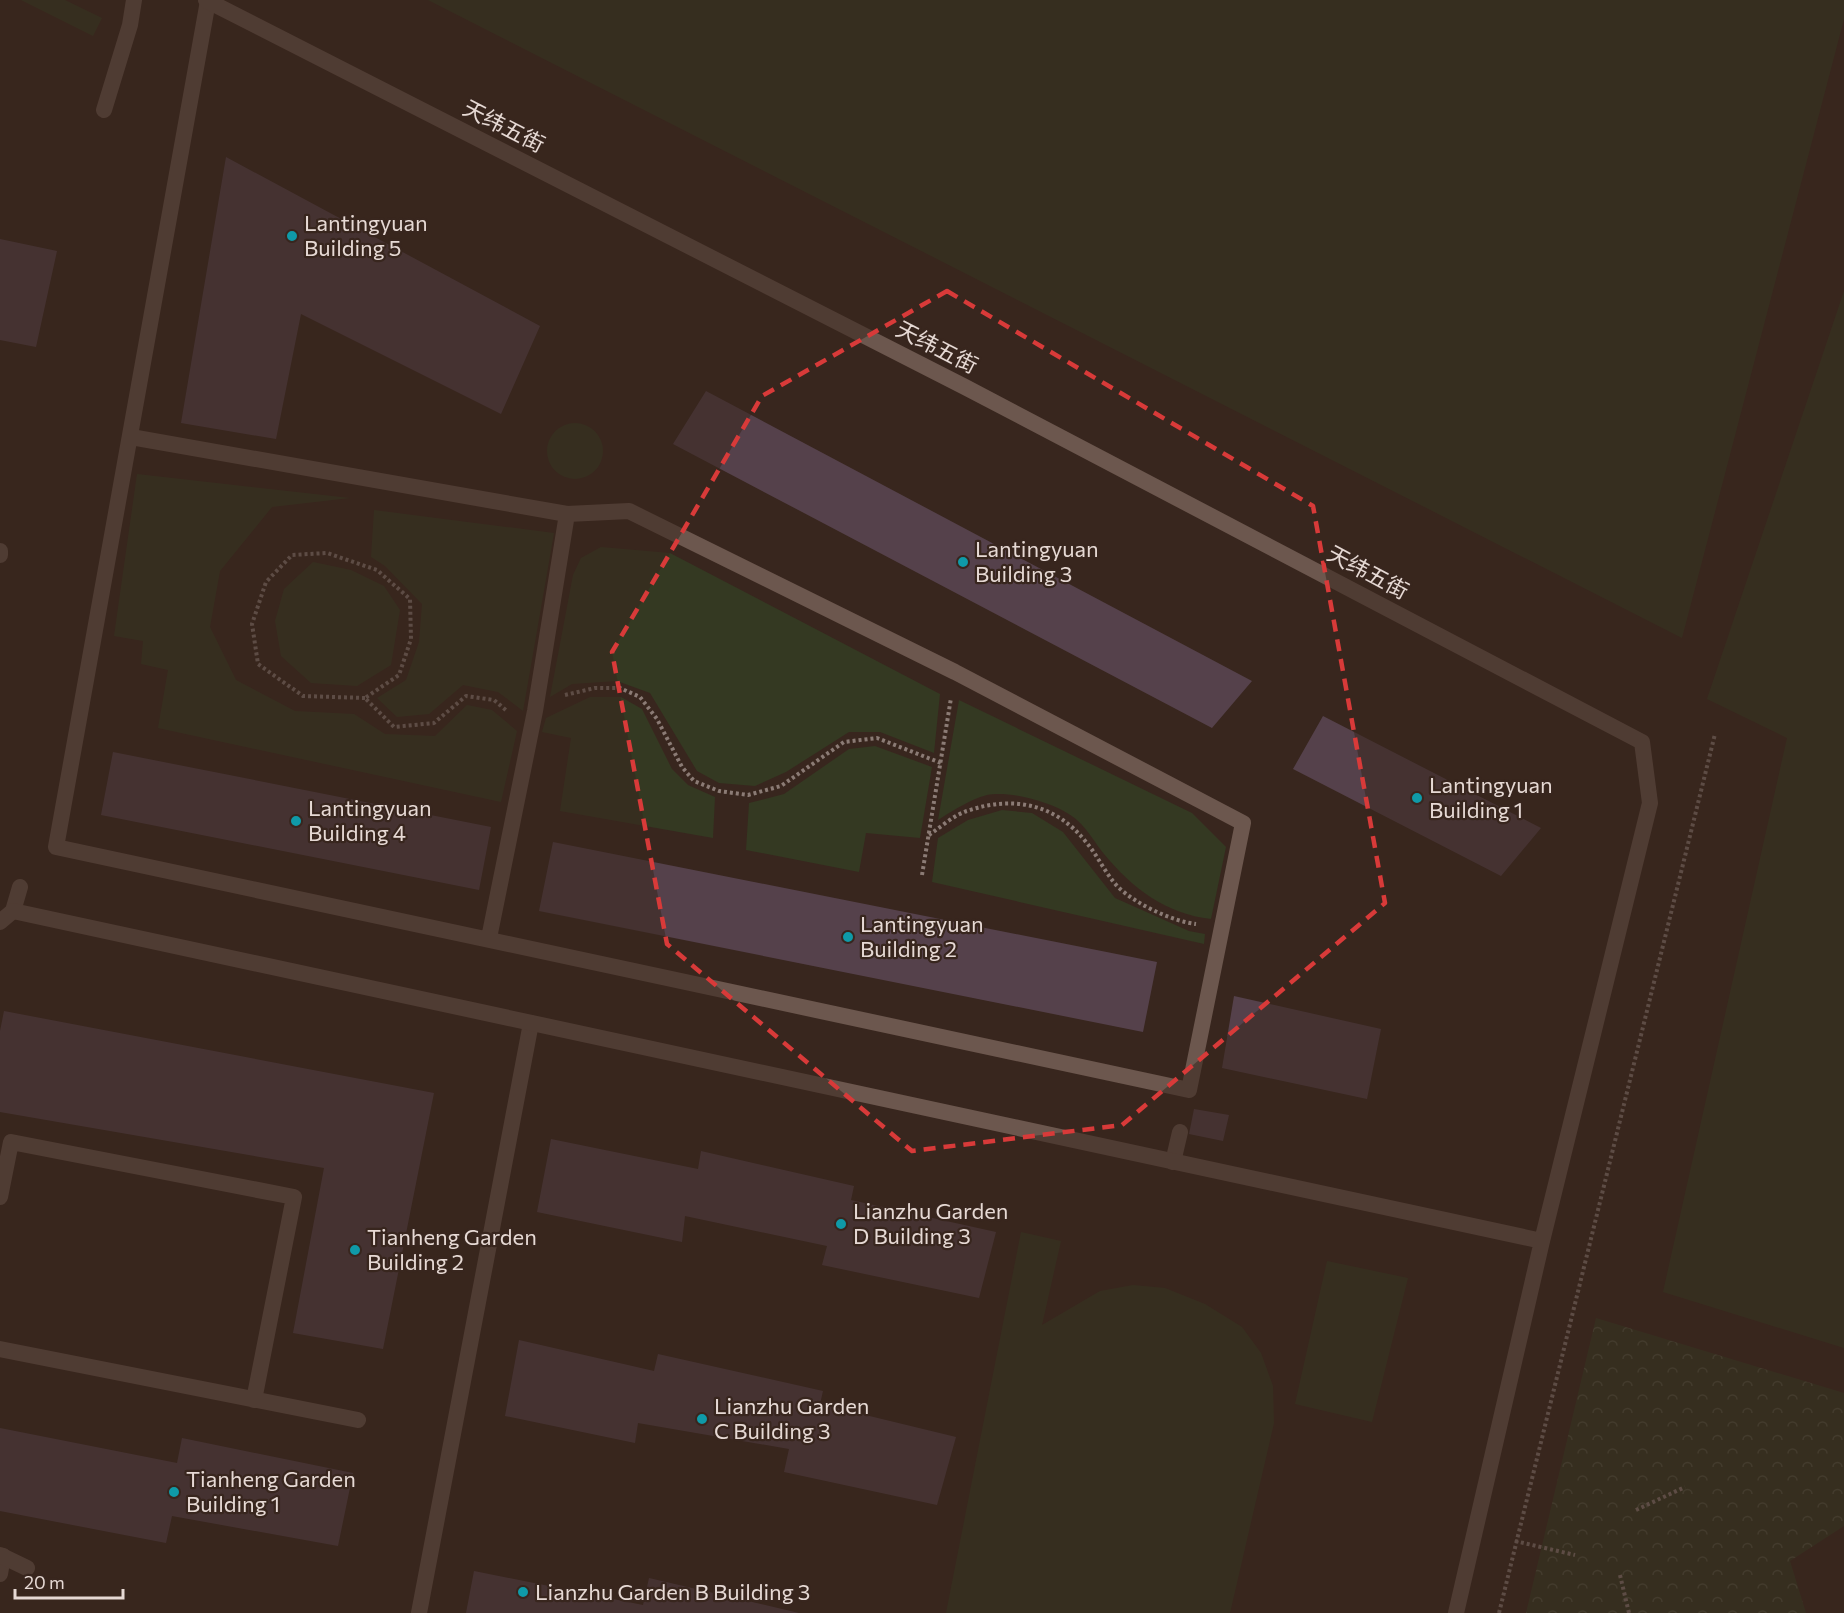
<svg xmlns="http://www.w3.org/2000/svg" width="1844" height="1613" font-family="Commissioner,'Noto Sans SC',sans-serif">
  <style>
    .green { fill: #343922 }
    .forest { fill: url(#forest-crowns) }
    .building { fill: #55414b }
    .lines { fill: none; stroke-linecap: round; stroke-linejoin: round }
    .path { stroke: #8b7b75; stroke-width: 4; stroke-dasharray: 3 3; stroke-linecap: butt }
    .service { stroke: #6c574e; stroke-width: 16 }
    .minor { stroke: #6c574e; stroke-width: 16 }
    .marked { fill: none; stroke: #d83a39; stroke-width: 4.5; stroke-dasharray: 12 8; stroke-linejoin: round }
    .culture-dot { fill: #0f9aa8; stroke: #38261e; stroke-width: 2 }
    .labels { text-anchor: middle; stroke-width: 4.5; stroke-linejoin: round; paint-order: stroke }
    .street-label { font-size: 22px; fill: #e6d9d4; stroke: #38261e }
    .poi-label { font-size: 22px; fill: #e6d9d4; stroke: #38261e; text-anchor: start }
  </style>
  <defs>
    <pattern id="forest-crowns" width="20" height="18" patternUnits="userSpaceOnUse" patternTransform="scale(1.5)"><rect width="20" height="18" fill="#343922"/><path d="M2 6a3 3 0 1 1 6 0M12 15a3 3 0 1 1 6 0" fill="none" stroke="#515541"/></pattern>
  </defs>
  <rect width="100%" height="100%" fill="#38261e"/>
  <path class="green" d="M21,0H65L102,18L93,36Z
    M428,0H1844V19L1682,638Z
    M1844,291V1348L1663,1292L1787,738L1707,699Z
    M547 451a28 28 0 1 1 56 0a28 28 0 1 1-56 0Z
    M137,474L350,498L272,507L220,571L210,627L236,680L295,711L354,714L385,734L435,736L467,705L492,710L517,731L501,802L158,728L168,670L141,664L143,641L114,636Z
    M374,510L554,533L523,711L498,692L463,685L429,714L397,717L377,698L406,680L419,642L422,604L385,566L371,557Z
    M601,547L670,553L940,694L934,753L880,732H849L786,772L755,786L719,783L697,771L650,693L617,681L572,684L550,697L573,575L581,558Z
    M313,562L351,570L384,586L400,610L391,665L357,686L311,683L281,656L275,621L284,589Z
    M590,697H621L642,709L672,769L688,785L715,797L713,838L560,811L571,738L542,732L546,718Z
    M959,700L1192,813L1226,847L1211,919C1166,914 1132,888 1104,854C1095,843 1088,830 1078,821C1061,804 1011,790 987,795C969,800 954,810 938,820Z
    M875,746L932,767L920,838L866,833L859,872L746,850L749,803L784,794L849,749Z
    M1002,810L1032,813L1063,832L1115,898L1189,931L1205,934L1204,944L932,882L938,838L968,820Z
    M1021,1232L1061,1241L1042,1325L1100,1291L1133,1285L1165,1288L1205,1304L1242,1327L1261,1353L1273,1386L1274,1423L1230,1613H946Z
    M1327,1261L1408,1278L1372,1422L1295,1404Z"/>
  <path class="forest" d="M1596,1318L1844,1393V1526L1790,1561L1806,1613H1526Z"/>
  <path class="building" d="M226,157L540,326L501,414L301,314L276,439L181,423Z
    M0,239L57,251L36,347L0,340Z
    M706,391L1252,681L1212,728L673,444Z
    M1323,716L1541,828L1501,876L1293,769Z
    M113,752L491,827L479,890L101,815Z
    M553,842L1157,962L1143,1032L539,911Z
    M1234,996L1381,1029L1367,1099L1222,1068Z
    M4,1011L434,1093L383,1349L293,1333L324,1168L0,1112V1031Z
    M1194,1109L1229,1115L1223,1141L1189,1134Z
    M551,1139L698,1169L701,1151L854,1186L851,1200L996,1232L979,1298L822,1265L827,1246L685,1216L682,1242L537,1212Z
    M519,1340L654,1371L658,1354L823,1391L820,1404L956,1437L937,1505L784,1472L789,1449L638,1423L635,1443L505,1416Z
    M0,1428L177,1463L182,1438L353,1473L338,1546L172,1516L166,1543L0,1511Z
    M474,1571L643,1605L649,1578L799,1613H466Z"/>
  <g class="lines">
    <path class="path" d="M565,695L595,688H620L640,697L657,719L682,767L694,781L719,791L748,795L781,786L844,742L877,738L941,763
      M365,698L303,696L258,664L252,624L266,582L292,555L327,553L377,570L410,599L411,639L399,675L365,698L394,727L434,723L466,696L494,700L507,711
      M929,835C941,827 954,815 967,811C1013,795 1056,804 1086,842C1098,856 1105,873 1118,887C1136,904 1171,921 1196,924
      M922,875L951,698
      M1636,1510L1685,1487
      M1515,1541L1575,1555
      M1620,1575L1629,1613
      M1499,1613L1715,734"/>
    <path class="service" d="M208,1L56,847L1189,1090L1243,823L955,672L629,511L567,514
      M104,110L130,25L134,0
      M131,437L567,514L535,711L489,938
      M0,551V555
      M13,911L20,887
      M1173,1162L1180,1132
      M0,1197L11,1142L294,1197L254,1400
      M0,1349L358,1420
      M0,1574L3,1556
      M419,1613L531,1023"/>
    <path class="minor" d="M206,0L965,387L1642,742L1650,803L1542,1241L1456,1613
      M0,922L13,911L1542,1241
      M0,1555L27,1568"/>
  </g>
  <path d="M0 0H1844V1613H0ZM947,291L1313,506L1385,903L1122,1125L912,1151L667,944L612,652L762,396Z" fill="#38261e" fill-opacity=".55" fill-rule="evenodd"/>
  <path class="marked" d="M947,291L1313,506L1385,903L1122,1125L912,1151L667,944L612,652L762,396Z"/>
  <g class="culture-dot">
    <circle cx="292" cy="236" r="6"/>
    <circle cx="963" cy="562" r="6"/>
    <circle cx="1417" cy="798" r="6"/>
    <circle cx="296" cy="821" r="6"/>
    <circle cx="848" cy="937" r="6"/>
    <circle cx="841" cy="1224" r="6"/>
    <circle cx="355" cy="1250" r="6"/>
    <circle cx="702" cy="1419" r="6"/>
    <circle cx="174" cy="1492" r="6"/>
    <circle cx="523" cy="1592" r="6"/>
  </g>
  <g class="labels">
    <g class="street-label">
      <text transform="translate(504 126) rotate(27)" y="8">天纬五街</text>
      <text transform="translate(937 347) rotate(27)" y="8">天纬五街</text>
      <text transform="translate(1368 572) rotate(28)" y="8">天纬五街</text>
    </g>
    <g class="poi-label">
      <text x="304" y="231">Lantingyuan<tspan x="304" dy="25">Building 5</tspan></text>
      <text x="975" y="557">Lantingyuan<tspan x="975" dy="25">Building 3</tspan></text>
      <text x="1429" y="793">Lantingyuan<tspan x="1429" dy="25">Building 1</tspan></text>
      <text x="308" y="816">Lantingyuan<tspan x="308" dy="25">Building 4</tspan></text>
      <text x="860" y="932">Lantingyuan<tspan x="860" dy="25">Building 2</tspan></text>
      <text x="853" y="1219">Lianzhu Garden<tspan x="853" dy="25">D Building 3</tspan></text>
      <text x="367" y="1245">Tianheng Garden<tspan x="367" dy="25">Building 2</tspan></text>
      <text x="714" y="1414">Lianzhu Garden<tspan x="714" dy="25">C Building 3</tspan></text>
      <text x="186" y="1487">Tianheng Garden<tspan x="186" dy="25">Building 1</tspan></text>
      <text x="535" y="1600">Lianzhu Garden B Building 3</text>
    </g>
  </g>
  <path d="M15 1589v9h108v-9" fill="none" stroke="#e6d9d4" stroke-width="3"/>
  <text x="24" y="1589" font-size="18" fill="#e6d9d4" stroke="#38261e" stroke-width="4.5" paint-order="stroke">20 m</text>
</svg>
